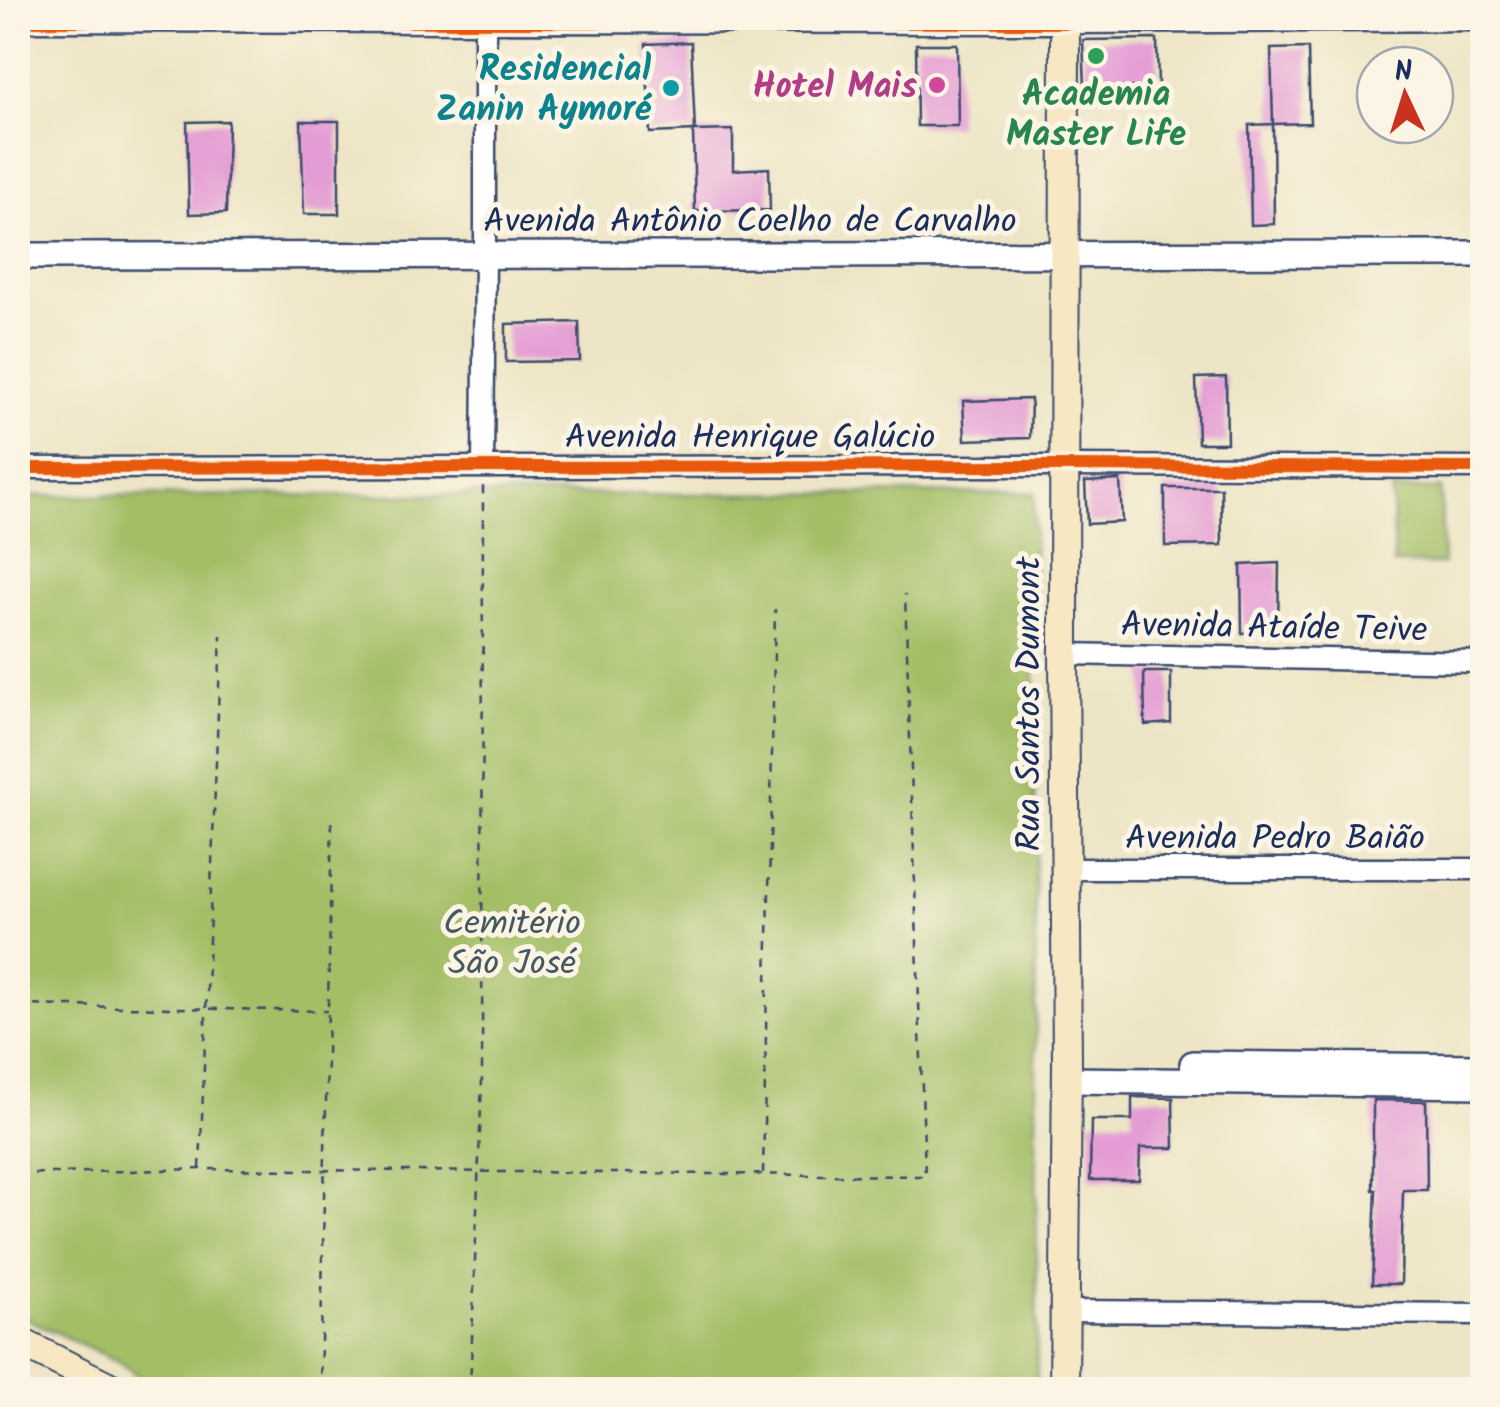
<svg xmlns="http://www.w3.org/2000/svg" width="1500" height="1407" font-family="Kalam,sans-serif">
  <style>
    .green { fill: #a3be65; stroke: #5f7662; stroke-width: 2.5 }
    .building { fill: #e49dd4 }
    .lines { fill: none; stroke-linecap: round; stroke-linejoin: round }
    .minor-casing { stroke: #3a4a6d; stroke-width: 25 }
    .tertiary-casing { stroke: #3a4a6d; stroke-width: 30 }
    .secondary-casing { stroke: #3a4a6d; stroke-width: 32 }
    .path { stroke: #3a4a6d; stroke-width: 2.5; stroke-dasharray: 8 8; stroke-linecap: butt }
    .minor { stroke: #fff; stroke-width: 20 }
    .tertiary { stroke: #fff; stroke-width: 25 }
    .secondary { stroke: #f7e8c3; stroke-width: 28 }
    .cycleway-casing { stroke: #fcf5e5; stroke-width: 19 }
    .cycleway { stroke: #e8590c; stroke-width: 12 }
    .leisure-dot { fill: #2e9e5b; stroke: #fcf5e5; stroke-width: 4 }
    .hotel-dot { fill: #d1479c; stroke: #fcf5e5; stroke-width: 4 }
    .culture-dot { fill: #0f9aa8; stroke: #fcf5e5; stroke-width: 4 }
    .labels { text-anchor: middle; stroke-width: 10; stroke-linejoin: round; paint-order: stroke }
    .culture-label { font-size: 35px; font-weight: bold; fill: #0d838f; stroke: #fcf5e5; text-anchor: end }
    .hotel-label { font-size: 35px; font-weight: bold; fill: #b23c85; stroke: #fcf5e5; text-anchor: end }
    .leisure-label { font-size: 35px; font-weight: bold; fill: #27864d; stroke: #fcf5e5 }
    .street-label { font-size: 35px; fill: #1b2f5e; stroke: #fcf5e5 }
    .park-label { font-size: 35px; fill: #445a60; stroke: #fcf5e5 }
  </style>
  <rect width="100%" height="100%" fill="#fcf5e5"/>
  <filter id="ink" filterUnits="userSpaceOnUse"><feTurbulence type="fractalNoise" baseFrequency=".01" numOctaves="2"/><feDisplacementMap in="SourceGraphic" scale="20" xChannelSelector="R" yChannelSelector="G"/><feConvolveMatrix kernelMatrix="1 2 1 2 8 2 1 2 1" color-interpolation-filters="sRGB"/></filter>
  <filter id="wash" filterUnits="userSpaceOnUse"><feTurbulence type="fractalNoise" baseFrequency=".0048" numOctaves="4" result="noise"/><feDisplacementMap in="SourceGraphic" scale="40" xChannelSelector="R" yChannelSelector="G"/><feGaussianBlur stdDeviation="2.25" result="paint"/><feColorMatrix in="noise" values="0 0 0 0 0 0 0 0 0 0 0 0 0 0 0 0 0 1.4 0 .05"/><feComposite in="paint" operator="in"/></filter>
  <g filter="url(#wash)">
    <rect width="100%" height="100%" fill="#ede5c5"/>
    <path class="green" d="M1441,488L1443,564H1394L1392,490Z
      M1034,493L1037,1389H156L118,1361L18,1315V496Z"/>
    <g id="blocks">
      <path class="building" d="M1157,39L1158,87L1085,88L1083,40Z
        M691,42L695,131L650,133L646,44Z
        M916,44H957L958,126H917Z
        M1308,48L1310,123L1273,124L1271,49Z
        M228,121L226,213L189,214L187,122Z
        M301,121H339V214H304Z
        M1273,124L1274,224L1251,225L1249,125Z
        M733,130V170L769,168L770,210L695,211L693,131Z
        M579,322L580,361L506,362V324Z
        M1226,377L1227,443H1198L1196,378Z
        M1031,399L1030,438L965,440L963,401Z
        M1120,480L1122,522L1087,524L1085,482Z
        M1165,488H1221L1222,545L1165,546Z
        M1279,563L1278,633H1242L1241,565Z
        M1144,672H1171V723L1145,725Z
        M1132,1097L1173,1098L1174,1148H1140L1139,1180H1090L1091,1120H1132Z
        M1373,1100L1426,1101L1427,1190H1403L1401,1284H1372L1376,1190H1373Z"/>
    </g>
  </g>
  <g filter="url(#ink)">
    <use href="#blocks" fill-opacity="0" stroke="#3a4a6d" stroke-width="2.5"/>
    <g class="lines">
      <defs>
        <path id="minor" d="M18,21L1065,23L1482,20
          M483,466L485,255V18
          M18,468L1064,466L1482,468
          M1064,654L1482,662
          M1066,869H1482
          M1064,1311L1482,1314"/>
        <path id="tertiary" d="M18,256L1482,254
          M1193,1064L1482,1067
          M1067,1080L1482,1085"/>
        <path id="secondary" d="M18,1341L116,1390
          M1064,1390L1067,1063L1064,654L1065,18"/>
      </defs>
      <use href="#minor" class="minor-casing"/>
      <use href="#tertiary" class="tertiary-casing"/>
      <use href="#secondary" class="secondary-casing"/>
      <path class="path" d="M18,1005L327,1011
        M200,1168L221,635
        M763,1173L775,609
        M18,1174L200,1169L925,1176L905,594
        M320,1390L332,817
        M470,1390L482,1080L483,486"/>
      <use href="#minor" class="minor"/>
      <use href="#tertiary" class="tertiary"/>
      <use href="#secondary" class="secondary"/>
      <defs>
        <path id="cycleway" d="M18,21L1065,23L1482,20
          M18,468L1064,466L1482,468"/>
      </defs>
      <use href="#cycleway" class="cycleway-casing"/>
      <use href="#cycleway" class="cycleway"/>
    </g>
  </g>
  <circle class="leisure-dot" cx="1096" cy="56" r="10"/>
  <circle class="hotel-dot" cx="937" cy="85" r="10"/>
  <circle class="culture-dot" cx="671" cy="88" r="10"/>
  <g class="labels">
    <g class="culture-label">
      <text x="651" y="80">Residencial<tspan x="651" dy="40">Zanin Aymoré</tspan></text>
    </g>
    <g class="hotel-label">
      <text x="917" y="97">Hotel Mais</text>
    </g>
    <g class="leisure-label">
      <text x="1096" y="105">Academia<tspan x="1096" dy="40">Master Life</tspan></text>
    </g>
    <g class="street-label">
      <text x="750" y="232">Avenida Antônio Coelho de Carvalho</text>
      <text x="750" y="448">Avenida Henrique Galúcio</text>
      <text transform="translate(1274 626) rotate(1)" y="12">Avenida Ataíde Teive</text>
      <text transform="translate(1028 704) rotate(-90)" y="12">Rua Santos Dumont</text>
      <text x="1275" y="849">Avenida Pedro Baião</text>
    </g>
    <g class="park-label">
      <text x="512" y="934">Cemitério<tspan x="512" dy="40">São José</tspan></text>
    </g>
  </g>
  <rect width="1500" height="1407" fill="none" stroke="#fcf5e5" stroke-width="60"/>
  <g transform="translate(1405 95) rotate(356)"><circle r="48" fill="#fcf5e5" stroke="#a2a6af" stroke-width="2.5"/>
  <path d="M0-8L18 38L0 25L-18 38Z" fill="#c8321e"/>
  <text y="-15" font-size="28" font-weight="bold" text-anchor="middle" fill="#1b2f5e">N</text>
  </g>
</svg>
